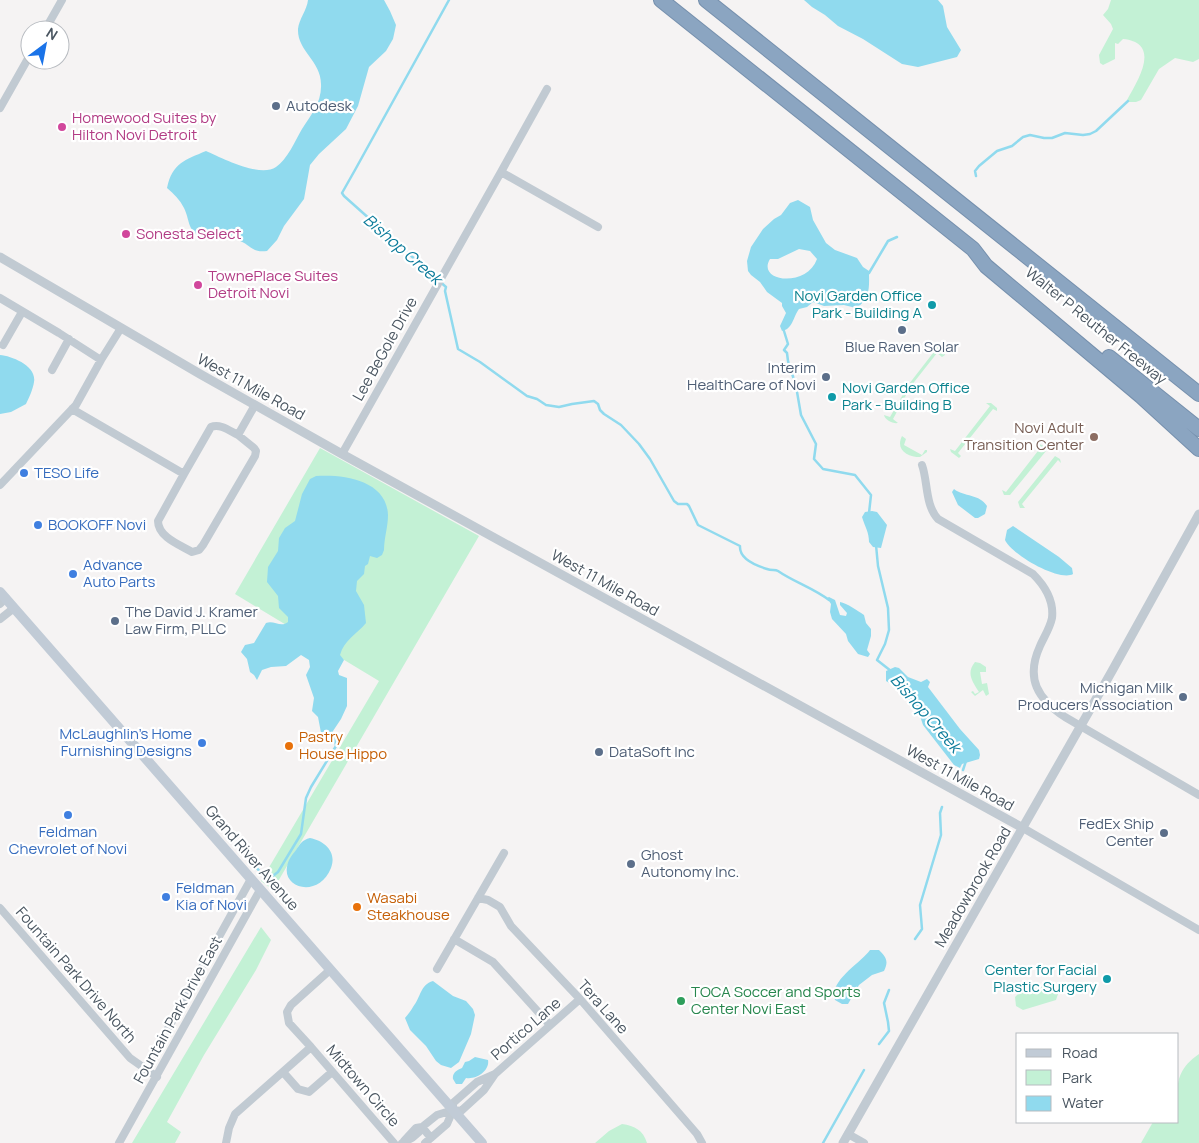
<svg xmlns="http://www.w3.org/2000/svg" width="1199" height="1143" font-family="Manrope,sans-serif">
  <style>
    .green { fill: #c3f1d5 }
    .water { fill: #90daee; fill-rule: evenodd }
    .lines { fill: none; stroke-linecap: round; stroke-linejoin: round }
    .stream { stroke: #90daee; stroke-width: 2.5 }
    .motorway-casing { stroke: #7690ad; stroke-width: 16 }
    .minor { stroke: #c1cad2; stroke-width: 8 }
    .tertiary { stroke: #c1cad2; stroke-width: 9 }
    .secondary { stroke: #c1cbd6; stroke-width: 10 }
    .motorway { stroke: #8ba5c1; stroke-width: 14 }
    .service-dot { fill: #5c6f8a; stroke: #fff; stroke-width: 2 }
    .hotel-dot { fill: #d1479c; stroke: #fff; stroke-width: 2 }
    .culture-dot { fill: #0f9aa8; stroke: #fff; stroke-width: 2 }
    .education-dot { fill: #8d6e63; stroke: #fff; stroke-width: 2 }
    .shop-dot { fill: #3f7fe0; stroke: #fff; stroke-width: 2 }
    .food-dot { fill: #e8710a; stroke: #fff; stroke-width: 2 }
    .leisure-dot { fill: #2e9e5b; stroke: #fff; stroke-width: 2 }
    .labels { text-anchor: middle; stroke-width: 4.5; stroke-linejoin: round; paint-order: stroke }
    .service-label { font-size: 15px; fill: #4e5e75; stroke: #fff; text-anchor: start }
    .hotel-label { font-size: 15px; fill: #b23c85; stroke: #fff; text-anchor: start }
    .culture-label { font-size: 15px; fill: #0d838f; stroke: #fff; text-anchor: end }
    .street-label { font-size: 15px; fill: #4a5661; stroke: #fff }
    .education-label { font-size: 15px; fill: #785e54; stroke: #fff; text-anchor: end }
    .shop-label { font-size: 15px; fill: #366cbe; stroke: #fff; text-anchor: start }
    .food-label { font-size: 15px; fill: #c56008; stroke: #fff; text-anchor: start }
    .leisure-label { font-size: 15px; fill: #27864d; stroke: #fff; text-anchor: start }
    .water-label { font-size: 16px; font-style: italic; fill: #0c7c9b; stroke: #fff }
  </style>
  <rect width="100%" height="100%" fill="#f5f3f3"/>
  <path class="green" d="M1111,0H1199V59L1193,62L1175,58L1159,69L1141,100L1136,102H1128L1127,100C1138,80 1162,43 1123,39L1118,44L1115,43V59L1103,65L1100,63L1099,55L1113,29L1111,24L1103,15L1108,9Z
    M933,342L944,350L945,355L942,357L937,353L911,386L893,419L898,423C893,424 885,420 884,415L890,417L909,384L933,353L928,349Z
    M986,403H991L997,408V411L993,409L958,453L961,456L959,458L951,452L950,449L955,451L990,406Z
    M902,436L906,439L904,445L922,455L925,450H927V452L920,457C908,457 895,450 902,436Z
    M1039,444L1044,446L1046,451L1010,495H1004L1002,490L1006,492L1041,447Z
    M320,448L479,536L273,890L261,881L379,681L235,594Z
    M1055,456L1060,459L1061,463L1058,460L1022,504L1025,508H1020L1018,502Z
    M975,662L980,663L986,667V672H980L982,684L987,683L989,694L986,696L983,690L975,696L971,692L973,691L975,694L979,692C972,681 966,673 975,662Z
    M261,927L271,940L256,970L204,1055L167,1122L181,1132L175,1143H132Z
    M1049,984L1057,988L1058,994L1056,1000L1023,1010L1016,1006L1015,997L1019,993Z
    M1199,1054V1143H1141L1153,1122H1178C1178,1092 1171,1073 1199,1054Z
    M622,1124C635,1126 643,1130 647,1143H595L609,1131Z"/>
  <path class="water" d="M308,0H384L390,11L396,25L393,39L386,51L369,67L358,106L346,129L319,154L310,165L304,199L284,226L277,240L267,251C252,253 252,246 240,241C227,235 214,242 201,237C187,230 190,220 184,208C180,200 174,194 167,188C172,163 185,160 206,151C222,158 260,178 276,167C287,160 295,141 302,129C311,115 322,102 321,84C321,61 297,51 298,29C299,19 307,10 308,0Z
    M804,0H938L943,6L947,27L961,50L957,57L918,67L902,64L863,39L838,26L825,15L812,7Z
    M798,200L810,207L813,220L826,243L835,250L857,258L863,267L869,271C869,286 871,299 856,308L844,305L824,306L813,302L807,307L799,309C793,317 793,329 782,331L780,326L786,313L782,306V303L767,292L760,282L751,275L748,271L747,261L751,247L763,229L774,219L781,215L790,203ZM799,249L810,251L817,259C807,288 756,282 770,259H778Z
    M0,355C12,356 37,366 34,382C33,389 29,398 26,404L11,412L0,414Z
    M316,476C343,474 387,480 388,515C388,527 384,538 384,550L382,555L377,558L370,556L368,564L365,566L364,574L357,581L356,591L364,605L366,623C357,634 344,640 340,655L344,660L338,671L339,675L347,678V706L341,719L325,743L322,738L318,717L312,711L314,698L306,675L310,667L309,660L301,655L286,666L271,667L262,670L257,680L254,675L250,672L247,659L241,652L245,645L254,643L266,623C274,620 281,628 288,622V617L279,608L278,596L267,582L268,567L278,551L279,538L285,528L295,521L302,494L310,479Z
    M954,489C964,497 980,494 987,506L985,514L978,518H975L958,505L952,492Z
    M872,511L877,512L887,525L881,548L873,547L869,542C869,532 865,527 862,517L865,512Z
    M1013,526L1059,557L1072,568L1073,574C1059,582 1011,554 1005,540L1007,530Z
    M829,597L835,600L840,615L846,616L847,613L840,605V602C847,603 858,611 864,615L866,623L871,629V636L867,650L870,654L868,657L858,654L848,641L846,634L832,619L830,612L831,604L827,598Z
    M895,667L899,668L908,677L921,682L927,679L930,682L928,687L960,729L979,750L980,755L979,759L962,764L960,768L954,765L923,725L918,710L899,689L886,681V671Z
    M310,838C325,841 337,852 331,868C319,898 283,889 287,867C288,860 292,855 296,850C300,844 302,840 310,838Z
    M870,950H879C886,957 889,961 884,971L872,975L859,985L848,1004H842L835,1000C828,981 861,963 870,950Z
    M433,981L453,996L466,1001L473,1009L475,1015L471,1034L459,1062L451,1068L441,1065L436,1061L426,1046L410,1030L405,1018C408,1014 411,1011 413,1007C421,997 420,985 433,981Z
    M475,1057L488,1060C490,1071 476,1080 466,1078L462,1084H456L453,1079C452,1073 457,1070 462,1068L465,1062L469,1061Z"/>
  <g class="lines">
    <path class="stream" d="M449,0L355,170L342,193L344,196L446,287L445,291L458,349L480,362L527,396L537,399L546,405L559,407L572,404L594,401L598,404L600,410L604,414L621,425L639,444L650,459L674,501L678,504H687L689,506L698,525L740,546C739,559 757,566 767,569C772,571 775,569 778,571C794,582 813,588 829,600
      M976,176L975,171L979,166L997,151L1012,146L1023,137L1030,135L1044,138H1052L1065,133L1083,135L1090,134L1096,131L1128,101
      M869,273L888,241L897,237
      M784,331L788,344L784,350L787,353L788,361L796,386L801,415L816,444L814,459L823,469L855,475L871,495L869,513
      M876,545L878,566L888,608L889,630L885,644L877,660L891,671
      M963,770L966,761
      M246,856L263,875L269,879L278,872L301,834L306,798L311,787L336,746L335,739L332,734
      M915,939L922,929L920,905L941,835L940,813L942,807
      M879,1044L889,1031L888,1022L884,1003L889,990
      M823,1143L864,1070"/>
    <defs>
      <path id="motorway" d="M661,0L973,249L986,266L1141,396L1199,449
        M706,0L1199,394
        M1109,357L1199,429"/>
    </defs>
    <use href="#motorway" class="motorway-casing"/>
    <path class="minor" d="M45,30L62,0
      M0,108L30,55
      M501,172L547,89
      M0,298L59,333L101,360L76,405L0,485
      M3,345L22,312
      M101,360L121,328
      M52,370L69,339
      M72,409L184,474L211,427C220,423 230,431 238,435L255,405
      M342,454L501,172L598,227
      M922,465C928,482 925,505 938,519L1033,574C1045,586 1054,601 1052,618C1050,628 1044,637 1040,646C1025,679 1038,699 1065,717L1199,795
      M184,474L158,521C158,537 180,545 192,552L199,550L203,545L255,456L256,451L254,448L238,435
      M0,604L6,598
      M0,619L14,608
      M1023,828L1199,930
      M478,898L488,900L500,907L511,926L580,999L697,1134L702,1143
      M0,908L130,1058L157,1077
      M454,939L493,962L550,1025
      M437,969L504,853
      M311,1047L289,1023L287,1012L291,1005L330,970
      M145,1070L251,879
      M283,1072L298,1089L309,1092L332,1072
      M495,1074L484,1090L461,1111L453,1110V1103L477,1082L495,1074L580,999
      M848,1134L864,1143
      M404,1141L416,1128L422,1127L431,1138
      M119,1143L260,890
      M226,1143L229,1128L235,1114L311,1047L394,1143
      M402,1143L412,1138L419,1132L422,1127L437,1115L453,1110L447,1124L425,1143"/>
    <path class="tertiary" d="M0,257L200,374L342,454L1023,828
      M843,1143L1112,671L1199,514"/>
    <path class="secondary" d="M0,592L482,1143"/>
    <use href="#motorway" class="motorway"/>
  </g>
  <g class="service-dot">
    <circle cx="276" cy="106" r="5"/>
    <circle cx="902" cy="330" r="5"/>
    <circle cx="826" cy="377" r="5"/>
    <circle cx="115" cy="621" r="5"/>
    <circle cx="1183" cy="697" r="5"/>
    <circle cx="599" cy="752" r="5"/>
    <circle cx="1164" cy="833" r="5"/>
    <circle cx="631" cy="864" r="5"/>
  </g>
  <g class="hotel-dot">
    <circle cx="62" cy="127" r="5"/>
    <circle cx="126" cy="234" r="5"/>
    <circle cx="198" cy="285" r="5"/>
  </g>
  <g class="culture-dot">
    <circle cx="932" cy="305" r="5"/>
    <circle cx="832" cy="397" r="5"/>
    <circle cx="1107" cy="979" r="5"/>
  </g>
  <circle class="education-dot" cx="1094" cy="437" r="5"/>
  <g class="shop-dot">
    <circle cx="24" cy="473" r="5"/>
    <circle cx="38" cy="525" r="5"/>
    <circle cx="73" cy="574" r="5"/>
    <circle cx="202" cy="743" r="5"/>
    <circle cx="68" cy="815" r="5"/>
    <circle cx="166" cy="897" r="5"/>
  </g>
  <g class="food-dot">
    <circle cx="289" cy="746" r="5"/>
    <circle cx="357" cy="907" r="5"/>
  </g>
  <circle class="leisure-dot" cx="681" cy="1001" r="5"/>
  <g class="labels">
    <g class="service-label">
      <text x="286" y="111">Autodesk</text>
      <text x="902" y="352" text-anchor="middle">Blue Raven Solar</text>
      <text x="816" y="373" text-anchor="end">Interim<tspan x="816" dy="17">HealthCare of Novi</tspan></text>
      <text x="125" y="617">The David J. Kramer<tspan x="125" dy="17">Law Firm, PLLC</tspan></text>
      <text x="1173" y="693" text-anchor="end">Michigan Milk<tspan x="1173" dy="17">Producers Association</tspan></text>
      <text x="609" y="757">DataSoft Inc</text>
      <text x="1154" y="829" text-anchor="end">FedEx Ship<tspan x="1154" dy="17">Center</tspan></text>
      <text x="641" y="860">Ghost<tspan x="641" dy="17">Autonomy Inc.</tspan></text>
    </g>
    <g class="hotel-label">
      <text x="72" y="123">Homewood Suites by<tspan x="72" dy="17">Hilton Novi Detroit</tspan></text>
      <text x="136" y="239">Sonesta Select</text>
      <text x="208" y="281">TownePlace Suites<tspan x="208" dy="17">Detroit Novi</tspan></text>
    </g>
    <g class="culture-label">
      <text x="922" y="301">Novi Garden Office<tspan x="922" dy="17">Park - Building A</tspan></text>
      <text x="842" y="393" text-anchor="start">Novi Garden Office<tspan x="842" dy="17">Park - Building B</tspan></text>
      <text x="1097" y="975">Center for Facial<tspan x="1097" dy="17">Plastic Surgery</tspan></text>
    </g>
    <g class="street-label">
      <text transform="translate(1096 326) rotate(39)" y="5">Walter P Reuther Freeway</text>
      <text transform="translate(385 349) rotate(-61)" y="5">Lee BeGole Drive</text>
      <text transform="translate(251 387) rotate(29)" y="5">West 11 Mile Road</text>
      <text transform="translate(605 583) rotate(29)" y="5">West 11 Mile Road</text>
      <text transform="translate(960 778) rotate(29)" y="5">West 11 Mile Road</text>
      <text transform="translate(252 858) rotate(49)" y="5">Grand River Avenue</text>
      <text transform="translate(973 887) rotate(-60)" y="5">Meadowbrook Road</text>
      <text transform="translate(76 975) rotate(49)" y="5">Fountain Park Drive North</text>
      <text transform="translate(603 1007) rotate(48)" y="5">Tera Lane</text>
      <text transform="translate(178 1010) rotate(-61)" y="5">Fountain Park Drive East</text>
      <text transform="translate(526 1029) rotate(-41)" y="5">Portico Lane</text>
      <text transform="translate(363 1086) rotate(49)" y="5">Midtown Circle</text>
    </g>
    <g class="education-label">
      <text x="1084" y="433">Novi Adult<tspan x="1084" dy="17">Transition Center</tspan></text>
    </g>
    <g class="shop-label">
      <text x="34" y="478">TESO Life</text>
      <text x="48" y="530">BOOKOFF Novi</text>
      <text x="83" y="570">Advance<tspan x="83" dy="17">Auto Parts</tspan></text>
      <text x="192" y="739" text-anchor="end">McLaughlin's Home<tspan x="192" dy="17">Furnishing Designs</tspan></text>
      <text x="68" y="837" text-anchor="middle">Feldman<tspan x="68" dy="17">Chevrolet of Novi</tspan></text>
      <text x="176" y="893">Feldman<tspan x="176" dy="17">Kia of Novi</tspan></text>
    </g>
    <g class="food-label">
      <text x="299" y="742">Pastry<tspan x="299" dy="17">House Hippo</tspan></text>
      <text x="367" y="903">Wasabi<tspan x="367" dy="17">Steakhouse</tspan></text>
    </g>
    <g class="leisure-label">
      <text x="691" y="997">TOCA Soccer and Sports<tspan x="691" dy="17">Center Novi East</tspan></text>
    </g>
    <g class="water-label">
      <text transform="translate(403 249) rotate(41)" y="6">Bishop Creek</text>
      <text transform="translate(926 713) rotate(49)" y="6">Bishop Creek</text>
    </g>
  </g>
  <rect x="1016" y="1033" width="162" height="90" fill="#ffffff" stroke="#b7bbc0"/>
  <rect x="1026" y="1049" width="25" height="8" fill="#c1cbd6" stroke="#b7bbc0"/>
  <text x="1062" y="1058" font-size="15" fill="#4a5661">Road</text>
  <rect x="1026" y="1070" width="25" height="15" fill="#c3f1d5" stroke="#b7bbc0"/>
  <text x="1062" y="1083" font-size="15" fill="#4a5661">Park</text>
  <rect x="1026" y="1096" width="25" height="15" fill="#90daee" stroke="#b7bbc0"/>
  <text x="1062" y="1108" font-size="15" fill="#4a5661">Water</text>
  <g transform="translate(45 45) rotate(32)"><circle r="24" fill="#ffffff" stroke="#b7bbc0"/>
  <path d="M0-4L9 19L0 12L-9 19Z" fill="#1a73e8"/>
  <text y="-8" font-size="14" font-weight="bold" text-anchor="middle" fill="#4a5661">N</text>
  </g>
</svg>
